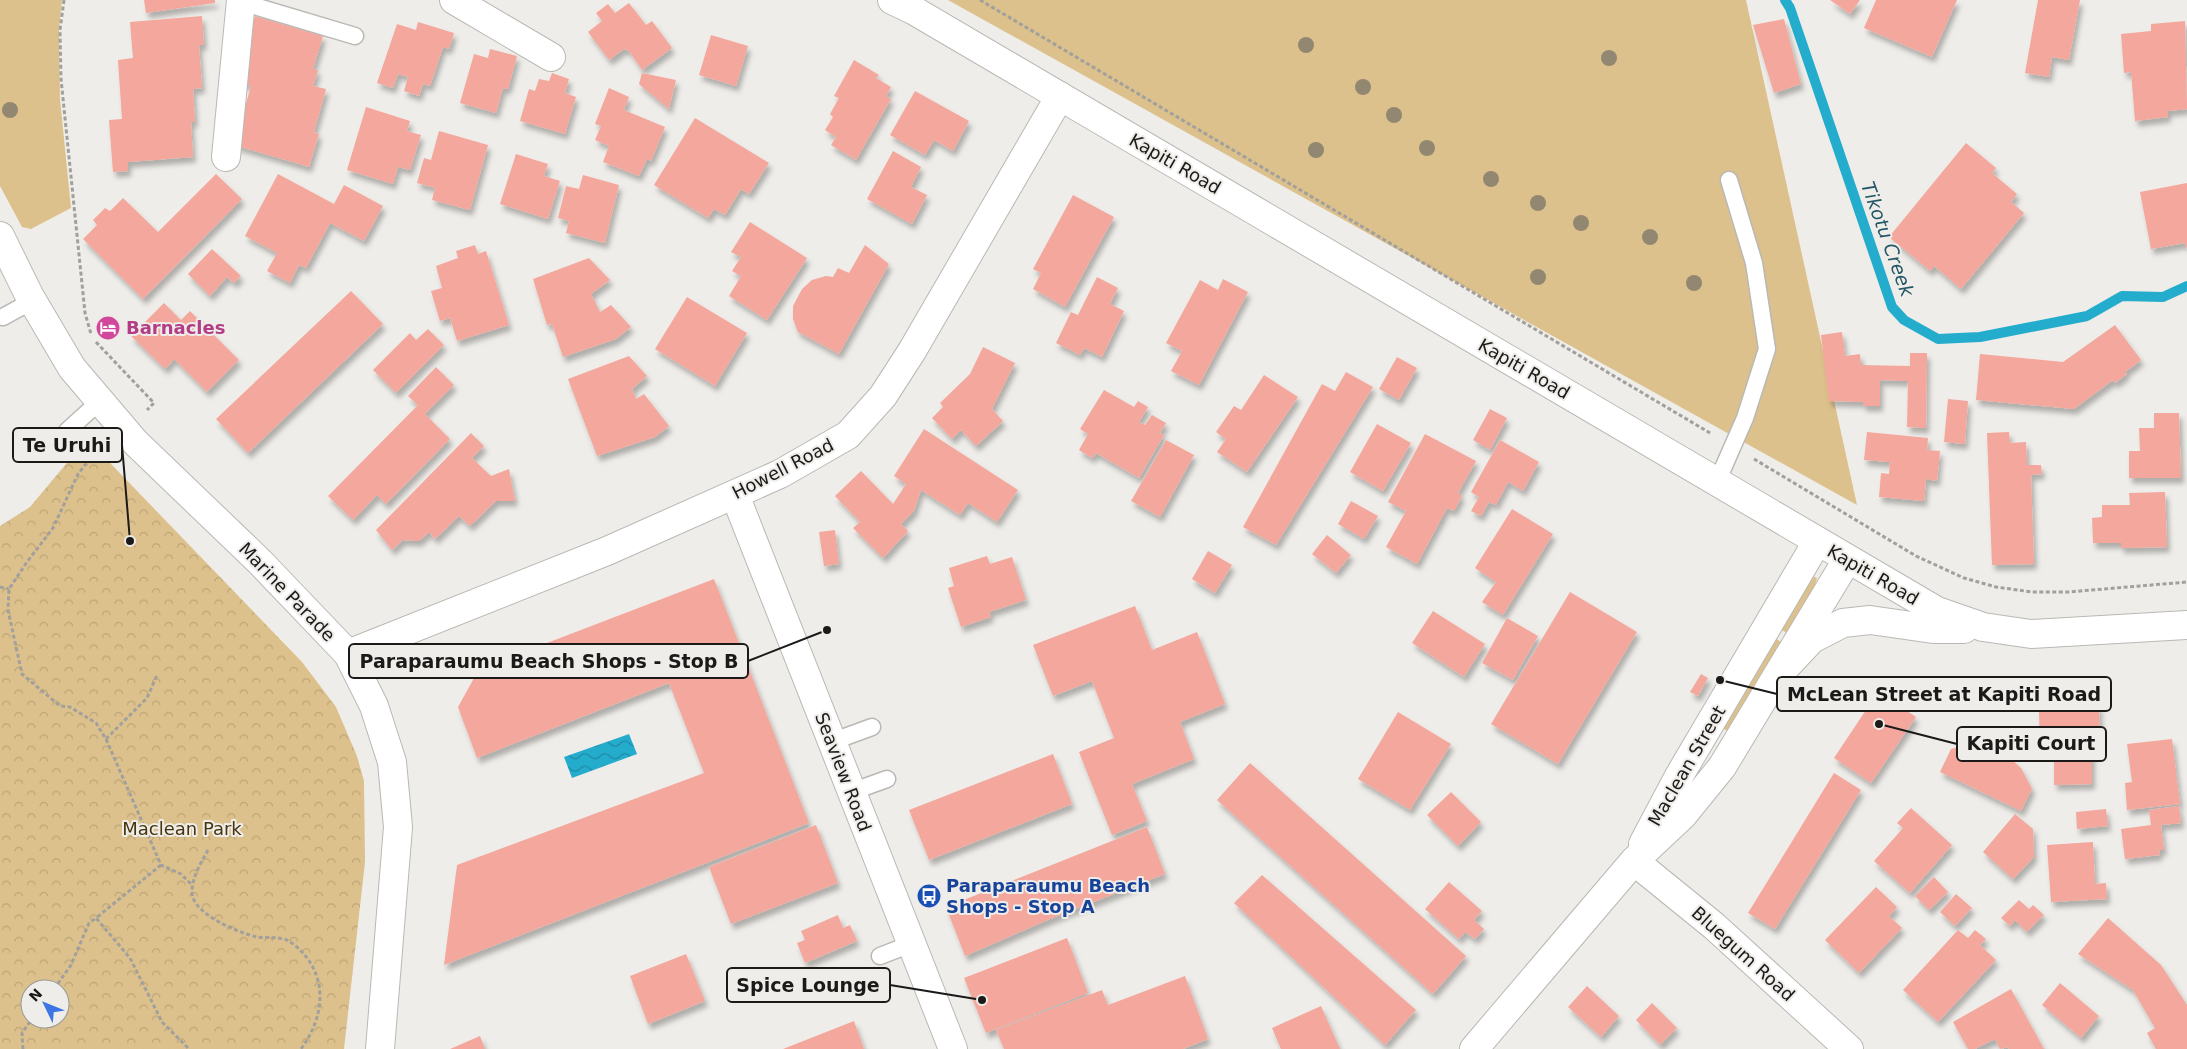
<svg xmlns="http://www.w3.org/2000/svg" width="2187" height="1049" font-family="'DejaVu Sans',sans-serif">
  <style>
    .green { fill: #ddc18c }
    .forest { fill: url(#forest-crowns); fill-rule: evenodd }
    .water { fill: url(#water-waves) }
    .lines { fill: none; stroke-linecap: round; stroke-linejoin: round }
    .stream { stroke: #24accd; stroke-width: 10 }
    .building { fill: #f4a79c; filter: url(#shadow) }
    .service-casing { stroke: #bab8b4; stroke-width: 19 }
    .minor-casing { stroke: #bab8b4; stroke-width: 30 }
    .secondary-casing { stroke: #bab8b4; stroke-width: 30 }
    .path { stroke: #a1a09d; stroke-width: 3; stroke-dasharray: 4 2.5; stroke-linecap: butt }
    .service { stroke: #fff; stroke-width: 16 }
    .minor { stroke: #fff; stroke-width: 28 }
    .secondary { stroke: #fff; stroke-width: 28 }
    .tree { fill: #928771 }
    .labels { text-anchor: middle; stroke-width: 4; stroke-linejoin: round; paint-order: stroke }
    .street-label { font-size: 18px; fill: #1b1a19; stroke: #efede9 }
    .hotel-label { font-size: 18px; font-weight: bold; fill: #b23c85; stroke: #efede9; text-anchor: start }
    .park-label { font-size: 18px; fill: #46340e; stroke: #efede9 }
    .transit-label { font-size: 18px; font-weight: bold; fill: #164399; stroke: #efede9; text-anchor: start }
    .water-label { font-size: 19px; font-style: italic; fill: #235765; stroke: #efede9 }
    .leader { fill: none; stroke: #1b1a19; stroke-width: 2 }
    .callout-dot { fill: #1b1a19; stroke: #efede9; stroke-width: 2 }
    .callout { fill: #efede9; stroke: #1b1a19; stroke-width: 2 }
    .callout-label { font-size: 19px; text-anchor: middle; font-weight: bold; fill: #1b1a19 }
  </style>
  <defs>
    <pattern id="forest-crowns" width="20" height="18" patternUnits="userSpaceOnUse" patternTransform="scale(1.25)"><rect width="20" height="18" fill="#ddc18c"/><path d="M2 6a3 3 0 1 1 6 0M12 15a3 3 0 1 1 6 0" fill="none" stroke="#bda578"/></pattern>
    <pattern id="water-waves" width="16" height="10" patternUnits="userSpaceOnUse" patternTransform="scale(1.25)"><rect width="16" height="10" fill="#24accd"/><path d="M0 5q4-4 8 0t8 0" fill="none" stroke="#1e8ba6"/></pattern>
    <filter id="shadow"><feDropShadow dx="3" dy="5.5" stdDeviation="2.5" flood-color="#0004"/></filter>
  </defs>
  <rect width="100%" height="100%" fill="#efede9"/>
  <path class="green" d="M0,0H62L59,30L60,99L71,208L31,229L22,227L0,186Z
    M948,0H1746L1857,505Z
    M1810,575L1817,578L1813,593L1788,634L1779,628Z
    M1773,637L1783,643L1729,732L1724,729V725Z"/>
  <path class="forest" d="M87,439L302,662L336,707L357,756L364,781L365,862L344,1049H0V526L30,507ZM30,989H60V1019H30Z"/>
  <path class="water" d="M629,734L637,754L572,778L564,757Z"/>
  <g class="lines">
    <path class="stream" d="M1785,0L1790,8L1892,307L1904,320L1938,339L1980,337L2087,316L2122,296L2163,297L2187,286"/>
  </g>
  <path class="building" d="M144,0H215V3L146,13Z
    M1830,0H1860L1850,14Z
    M1876,0H1957L1932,57L1864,28Z
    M2038,0H2080L2069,60L2052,57L2049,77L2025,73Z
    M629,3L646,25L652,21L672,48L642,70L629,51L624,49L609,60L588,32L602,21L596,13L608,4L615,13Z
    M202,16L204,45H199L202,88L193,89L195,122H191L193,157L128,162V171L113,172L109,120L122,119L118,60L133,58L130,22Z
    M255,16L323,36L313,69L318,70L313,86L326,89L314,132L319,134L309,167L234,145L251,86L242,84L251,54L244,52Z
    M1784,19L1801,84L1774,93L1753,25Z
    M2185,21L2187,109L2168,111V117L2135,121L2131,72L2124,73L2121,34L2151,31V24Z
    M418,22L454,33L449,49L443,47L430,86L423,84L419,96L404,91L408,77L398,74L393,88L377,83L397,24L416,30Z
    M711,35L748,46L736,86L699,75Z
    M490,49L517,56L508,89L503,88L496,113L460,103L474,54L488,58Z
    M854,60L879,75L876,78L891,87L886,96L891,99L856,160L831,145L836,137L825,130L833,117L830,114L839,98L834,96Z
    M552,73L569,79L565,93L576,97L565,134L520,121L529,89L535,91L539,79L549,81Z
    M642,73L676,80L669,109L639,84Z
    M609,88L629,97L624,110L665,127L651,161L647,159L639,176L603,162L609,146L595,140L601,126L595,124Z
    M915,91L969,121L953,151L934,140L925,155L890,135Z
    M366,107L410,121L407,131L421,135L410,170L398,167L393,184L347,170Z
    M695,118L769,163L749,194L741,189L725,215L714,209L708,218L654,185Z
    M439,131L488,145L470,210L432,200L435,188L417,183L424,158L431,160Z
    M1966,143L1996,168L1992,173L2017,194L2011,202L2024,213L1961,289L1934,266L1930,271L1889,237Z
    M893,151L921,167L911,187L927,195L912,224L867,199Z
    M516,154L548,164L544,176L560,181L548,219L500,204Z
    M216,174L242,199L143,299L83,239L97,225L93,220L105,208L110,211L123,198L158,232Z
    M278,174L334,204L344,185L383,206L364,241L330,223L306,268L299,265L290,283L267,271L277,253L245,236Z
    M583,175L619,185L605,243L566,233L569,221L558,218L566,186L579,189Z
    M2187,183V249L2185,243L2151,249L2140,192Z
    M1073,195L1114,217L1065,307L1033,289L1041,273L1033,269Z
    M750,222L807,258L767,320L729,296L741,276L732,271L741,257L731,252Z
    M475,245L478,254L486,251L509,325L457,341L450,318L440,321L431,291L442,288L436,266L458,258L456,251Z
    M865,245L889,264L839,354L798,332L793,319V306L802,289L812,280L826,276L833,277L838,268L849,273Z
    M212,249L241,276L234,283L227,277L210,296L188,274Z
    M589,258L610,280L591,294L600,312L611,305L631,327L616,339L563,357L552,324L547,325L533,279Z
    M1097,277L1118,288L1110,304L1124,311L1102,357L1084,348L1080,355L1056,343L1071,312L1078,315Z
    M1223,279L1248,292L1199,385L1171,371L1182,351L1166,343L1200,280L1218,290Z
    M351,291L383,324L248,453L216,419Z
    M687,297L747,333L715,386L655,349Z
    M164,303L181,320L190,311L239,360L207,392L174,359L165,369L131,336Z
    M2115,325L2141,360L2125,372L2127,374L2115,383L2113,380L2074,409L1976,400L1980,354L2063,362Z
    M428,329L444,345L396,393L373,370L410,333L416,340Z
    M1842,332L1845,356L1860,354L1861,365L1910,366V353H1927L1926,428L1907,427L1908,381L1880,380V406H1863V402L1829,401L1821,335Z
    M983,347L1015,363L992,409L1003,421L976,446L961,430L952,439L932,418L943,407L940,403L970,374Z
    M629,356L647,376L632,389L636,399L644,394L669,426L655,437L597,456L568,379Z
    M1397,357L1417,368L1399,400L1379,389Z
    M436,367L454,385L425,414L450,439L386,504L377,495L353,520L328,496L418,405L408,396Z
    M1346,372L1373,387L1276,545L1243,527L1322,384L1335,391Z
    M1264,375L1298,397L1247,472L1217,452L1226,439L1216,432L1234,406L1241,410Z
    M1104,390L1134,407L1138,401L1148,407L1139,422L1145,425L1152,415L1166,423L1160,433L1164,435L1139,478L1096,453L1092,458L1079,450L1088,434L1080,429Z
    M1948,399L1968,401L1965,444L1944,442Z
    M1490,409L1507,418L1490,450L1473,440Z
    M2154,413H2179L2181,478H2129V451H2140L2139,428H2154Z
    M1377,424L1411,443L1383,491L1350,472Z
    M924,429L1018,490L997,522L968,503L960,515L921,490L914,511L901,524L908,531L883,558L853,528L860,522L835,496L861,471L893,504L906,484L894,476Z
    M1867,432L1928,438L1927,450L1940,451L1937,481L1926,479L1924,501L1879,497L1881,473L1889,474L1890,462L1864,460Z
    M2009,432L2010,443L2026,442L2027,465H2041L2042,474L2031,475L2034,564L1992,565L1987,433Z
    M471,433L484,446L472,458L491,476L509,469L515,501H496L470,526L459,516L435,539L429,532L419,541L403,540L392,550L376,530Z
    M1425,434L1476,461L1458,493L1462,496L1454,511L1447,508L1417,564L1386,547L1406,511L1388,502Z
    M1166,440L1194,455L1160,517L1131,501Z
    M1500,440L1539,462L1523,491L1508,482L1496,505L1489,502L1481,516L1471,511L1479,497L1471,492Z
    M2165,492L2167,547L2121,548V543H2093L2092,518L2102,517V505H2130L2129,493Z
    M1351,501L1378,516L1364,539L1338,524Z
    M1512,509L1553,534L1503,615L1482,602L1496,582L1475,568Z
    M835,530L839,564L824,566L819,532Z
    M1327,535L1351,555L1336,573L1312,554Z
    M1208,551L1232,565L1215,593L1192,579Z
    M987,556L990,564L1012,557L1026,600L989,612L991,617L961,627L948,588L954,586L949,568Z
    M714,579L809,823L444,965L457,865L704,773L669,683L477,758L458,707L479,669Z
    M1570,592L1637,632L1558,764L1491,724Z
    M1135,606L1152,650L1197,632L1225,704L1180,722L1194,759L1132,784L1147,821L1112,835L1079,752L1114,738L1092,681L1053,696L1033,645Z
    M1433,611L1485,644L1464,677L1412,643Z
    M1507,618L1538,636L1513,680L1482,663Z
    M1701,674L1708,678L1698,696L1690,692Z
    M1878,692L1916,717L1871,783L1834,758Z
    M2066,705H2099L2100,739H2092V784L2054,785V746H2040L2039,712L2066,711Z
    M1398,712L1451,744L1410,810L1358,779Z
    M2172,739L2180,804L2127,810L2125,783L2132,782L2127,744Z
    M1966,745L1980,746L1996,750L2010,758L2021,768L2032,789L2021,811L1940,772L1951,749Z
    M1053,754L1072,804L929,860L909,810Z
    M1250,763L1466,956L1433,994L1217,800Z
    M1834,773L1861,790L1775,929L1748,913Z
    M1451,792L1481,822L1458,846L1427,815Z
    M2179,806L2181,823L2161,825L2164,850H2159L2160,855L2125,859L2121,829L2151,825L2149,810Z
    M1911,808L1952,845L1910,893L1874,861L1903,828L1897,823Z
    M2106,809L2108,826L2077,829L2076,812Z
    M2015,814L2033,829L2034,857L2013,879L1983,852Z
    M816,825L838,883L731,924L709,867Z
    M1147,827L1165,874L1050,919L965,956L946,907Z
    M2093,842L2095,884L2106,883L2107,899L2051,902L2047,845Z
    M1262,875L1416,1010L1385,1045L1234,903Z
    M1934,877L1948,892L1929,910L1915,896Z
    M1449,882L1482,911L1474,920L1484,929L1475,939L1465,932L1459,939L1425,909Z
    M1876,887L1897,907L1889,916L1902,928L1859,973L1825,940Z
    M1956,894L1972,908L1955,926L1940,912Z
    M2019,900L2029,909L2033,905L2044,915L2027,932L2015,920L2010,926L2001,918Z
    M838,915L843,928L850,925L857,941L805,963L797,943L805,940L801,931Z
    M2108,918L2161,965L2187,1005V1049H2156L2147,1033L2155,1028L2133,990L2078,954Z
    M1958,930L1968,938L1975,930L1986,939L1980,945L1996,960L1938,1022L1903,990Z
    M1067,938L1088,993L986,1033L964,978Z
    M686,954L705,1001L648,1024L630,976Z
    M1185,976L1208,1039L1183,1049H1004L996,1030L1102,990L1108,1005Z
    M2060,983L2099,1016L2081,1038L2042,1005Z
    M1587,986L1619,1016L1601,1037L1568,1007Z
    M2011,989L2044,1049H2009L2008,1047L2000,1049L1995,1039L1975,1049H1968L1953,1022Z
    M1652,1003L1677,1028L1660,1045L1636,1020Z
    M1321,1006L1340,1049H1281L1272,1028Z
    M854,1021L864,1049H783Z
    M480,1036L485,1049H450Z"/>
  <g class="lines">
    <defs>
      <path id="service" d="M241,2L355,36
        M3,317L32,301
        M67,431L100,401
        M1717,482L1745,418L1767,349L1754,263L1729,180
        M831,742L872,727
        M851,792L887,779
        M880,956L911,944"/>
      <path id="minor" d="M454,0L551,57
        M226,157L241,0
        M735,495L953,1049
        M348,654L607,551L780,474L848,435L883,396L912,351L1060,96
        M1643,844L1679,776L1817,542
        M1634,861L1714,926L1849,1049
        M1474,1049L1634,861L1683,815L1722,767L1847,560"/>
      <path id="secondary" d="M892,0L913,10L1937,611L1983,627L2031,634L2187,625
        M0,236L29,295L72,368L135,442L260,562L348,654L374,706L392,762L398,827L380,1049
        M1779,674L1812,639L1843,623L1870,620L1933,629H1964"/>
    </defs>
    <use href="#service" class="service-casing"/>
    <use href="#minor" class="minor-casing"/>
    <use href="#secondary" class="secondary-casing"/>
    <path class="path" d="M64,0L60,30L61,79L85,313L91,334
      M980,0L1710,433
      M96,342L154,403L147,410
      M102,451L85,465L78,474L53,528L27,562L9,589L8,610L22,674L60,706L70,707L96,723L106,739L161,865L181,874L192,885
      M1754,459L1916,556L1964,578L1996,587L2032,592H2068L2187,582
      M0,587L9,589
      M106,739L147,698L157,675
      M208,850C201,863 192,877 192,892C192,914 239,933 257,937C266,938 275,937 284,939C291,941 297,947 302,952C329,981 323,1019 301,1049
      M161,865L96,918L130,958L162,1022L189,1049
      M54,989L71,965L89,923L96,918
      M23,1049L22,1033L32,1019"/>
    <use href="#service" class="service"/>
    <use href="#minor" class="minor"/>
    <use href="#secondary" class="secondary"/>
  </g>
  <g class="tree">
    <circle cx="1306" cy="45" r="8"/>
    <circle cx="1609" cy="58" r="8"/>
    <circle cx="1363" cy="87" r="8"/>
    <circle cx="10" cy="110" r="8"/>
    <circle cx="1394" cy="115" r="8"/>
    <circle cx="1427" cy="148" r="8"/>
    <circle cx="1316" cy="150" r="8"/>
    <circle cx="1491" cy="179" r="8"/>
    <circle cx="1538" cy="203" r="8"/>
    <circle cx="1581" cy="223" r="8"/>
    <circle cx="1650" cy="237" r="8"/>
    <circle cx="1538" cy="277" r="8"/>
    <circle cx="1694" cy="283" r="8"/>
  </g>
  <defs>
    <symbol id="hotel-disc" viewBox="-11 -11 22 22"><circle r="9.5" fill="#d1479c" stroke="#efede9"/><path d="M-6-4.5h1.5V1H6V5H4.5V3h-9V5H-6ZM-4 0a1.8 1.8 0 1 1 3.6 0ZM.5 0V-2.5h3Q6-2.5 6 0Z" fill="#fff"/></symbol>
    <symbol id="bus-disc" viewBox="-11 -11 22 22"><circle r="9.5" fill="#1a4fb4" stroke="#efede9"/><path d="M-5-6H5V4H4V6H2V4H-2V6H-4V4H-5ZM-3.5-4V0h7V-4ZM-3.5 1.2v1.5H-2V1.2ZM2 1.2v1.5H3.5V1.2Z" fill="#fff"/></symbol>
  </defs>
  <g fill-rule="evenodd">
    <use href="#hotel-disc" x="94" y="314" width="28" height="28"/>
    <use href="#bus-disc" x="915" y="882" width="28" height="28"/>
  </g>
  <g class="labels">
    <g class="street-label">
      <text transform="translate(1175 164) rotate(30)" y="6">Kapiti Road</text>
      <text transform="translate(1524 369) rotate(30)" y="6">Kapiti Road</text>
      <text transform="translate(783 469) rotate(-27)" y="6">Howell Road</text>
      <text transform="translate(1873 575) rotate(30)" y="6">Kapiti Road</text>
      <text transform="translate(287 592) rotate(46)" y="6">Marine Parade</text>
      <text transform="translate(1687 766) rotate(-60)" y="6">Maclean Street</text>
      <text transform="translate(843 772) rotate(69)" y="6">Seaview Road</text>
      <text transform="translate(1743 954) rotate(42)" y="6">Bluegum Road</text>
    </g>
    <g class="hotel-label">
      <text x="126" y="334">Barnacles</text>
    </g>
    <g class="park-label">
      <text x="182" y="835">Maclean Park</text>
    </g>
    <g class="transit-label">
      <text x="946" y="892">Paraparaumu Beach<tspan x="946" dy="21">Shops - Stop A</tspan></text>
    </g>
    <g class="water-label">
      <text transform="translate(1888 239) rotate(70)" y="7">Tikotu Creek</text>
    </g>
  </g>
  <path class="leader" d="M130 541L122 445M827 630L748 661M1720 680L1777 694M1879 724L1957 744M982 1000L890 985"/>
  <g class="callout-dot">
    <circle cx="130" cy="541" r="5"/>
    <circle cx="827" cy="630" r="5"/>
    <circle cx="1720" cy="680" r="5"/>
    <circle cx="1879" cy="724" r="5"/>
    <circle cx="982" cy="1000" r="5"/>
  </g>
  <g class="callout">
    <rect x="13" y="428" width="109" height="34" rx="5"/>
    <rect x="349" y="644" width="399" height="34" rx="5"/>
    <rect x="1777" y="677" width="334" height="34" rx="5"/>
    <rect x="1957" y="727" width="149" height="34" rx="5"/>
    <rect x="727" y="968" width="163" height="34" rx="5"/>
  </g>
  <g class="callout-label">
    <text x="67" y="452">Te Uruhi</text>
    <text x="549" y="668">Paraparaumu Beach Shops - Stop B</text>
    <text x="1944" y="701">McLean Street at Kapiti Road</text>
    <text x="2031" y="750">Kapiti Court</text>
    <text x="808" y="992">Spice Lounge</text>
  </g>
  <g transform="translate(45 1004) rotate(313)"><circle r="24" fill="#efede9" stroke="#9a9996"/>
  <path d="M0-4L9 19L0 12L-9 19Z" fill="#3d75e4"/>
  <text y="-8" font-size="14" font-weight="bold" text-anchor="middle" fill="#1b1a19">N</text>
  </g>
</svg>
